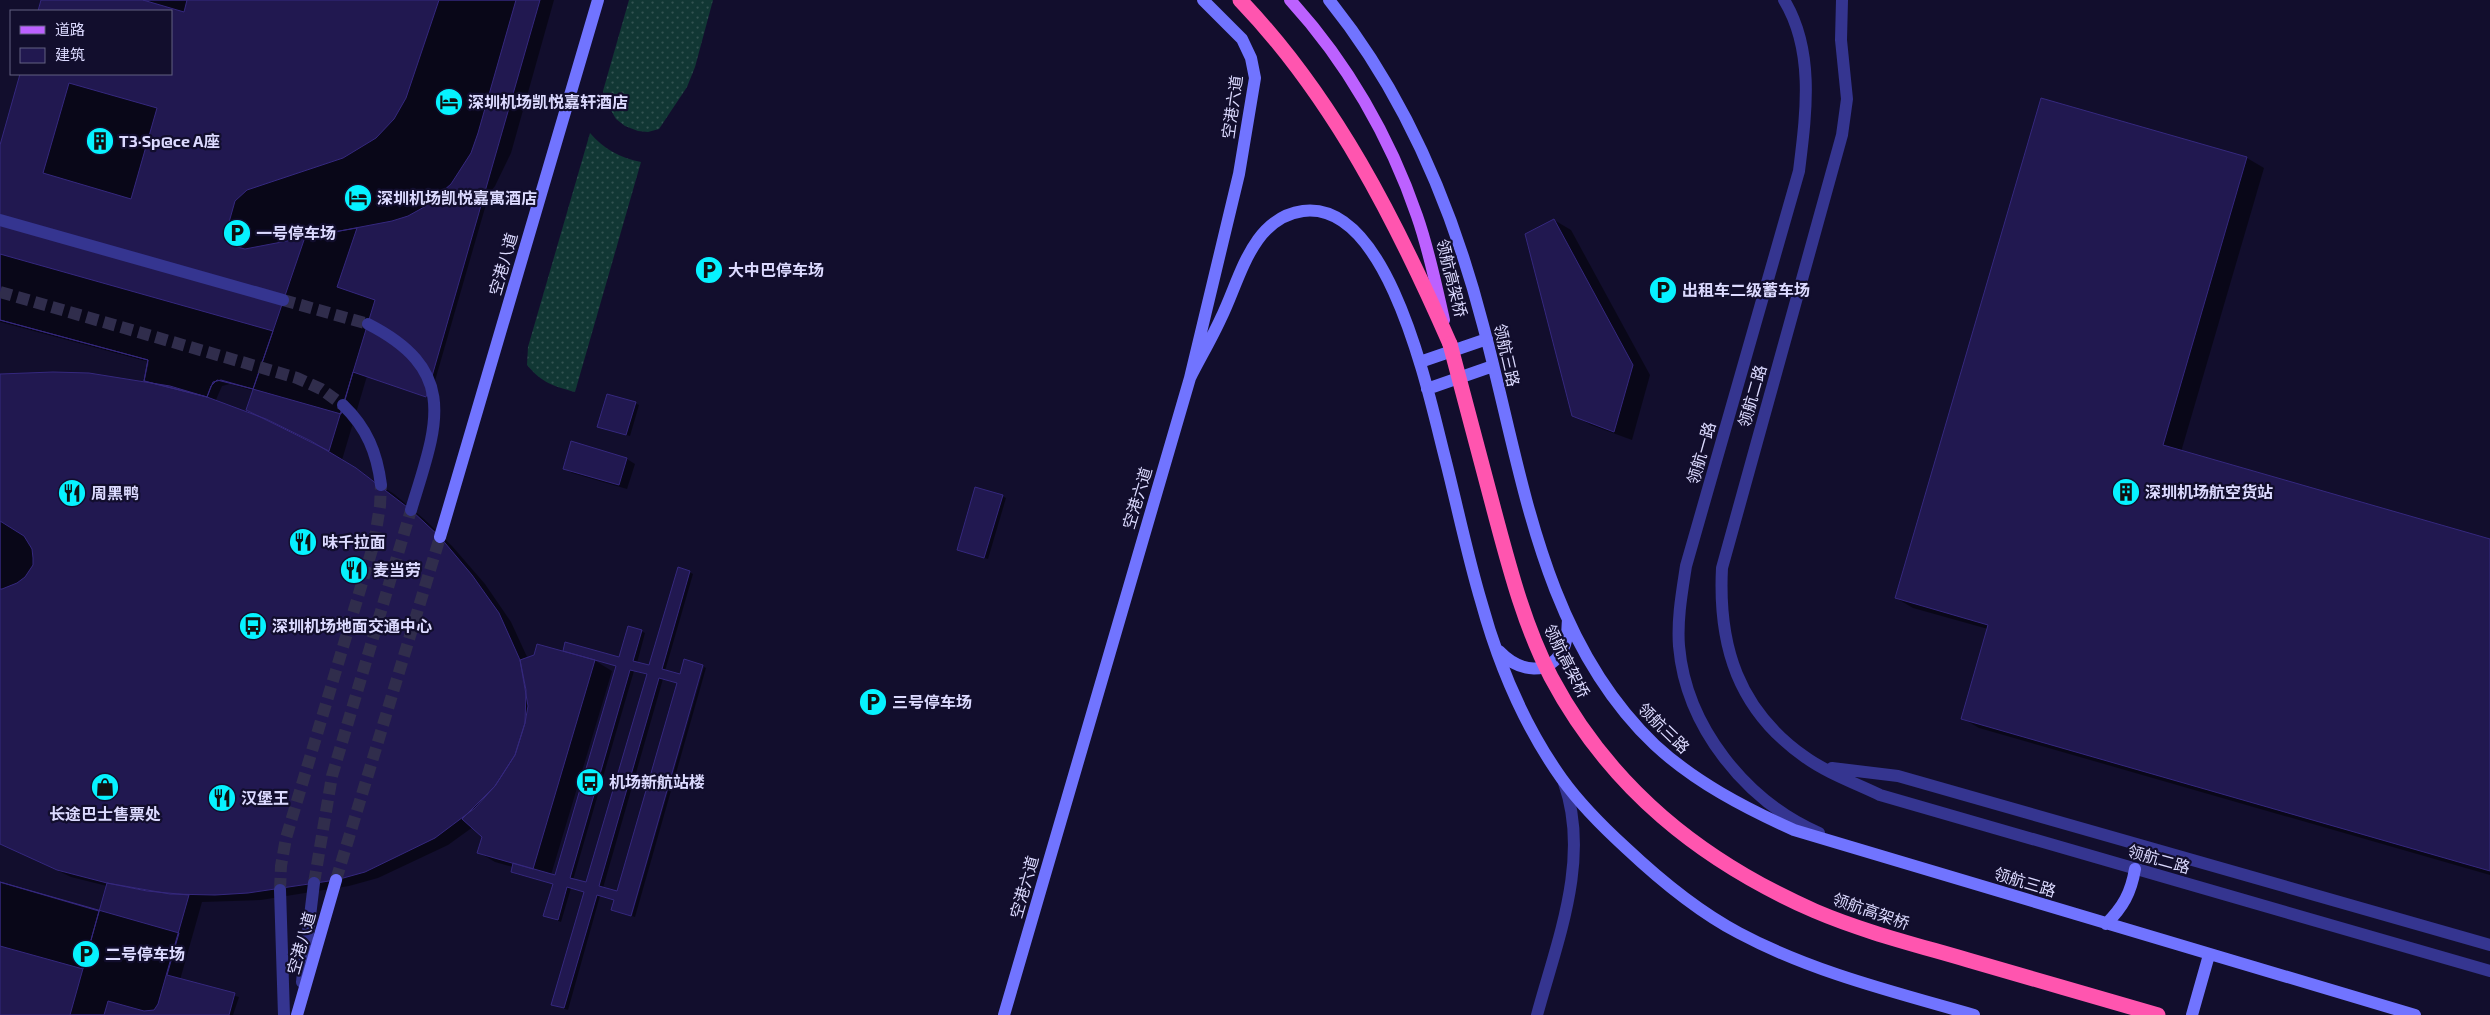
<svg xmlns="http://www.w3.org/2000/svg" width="2490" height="1015" font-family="'Exo 2','Noto Sans SC',sans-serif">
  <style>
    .grass { fill: url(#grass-dots) }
    .shadow { fill: #0007; fill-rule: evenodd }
    .building { fill: #211850; stroke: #35287e; fill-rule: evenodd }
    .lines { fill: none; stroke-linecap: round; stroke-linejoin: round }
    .street-tunnel { stroke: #302d4c; stroke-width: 12; stroke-dasharray: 12 6; stroke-linecap: butt }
    .secondary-tunnel { stroke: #302d4c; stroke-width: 12; stroke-dasharray: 12 6; stroke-linecap: butt }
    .street { stroke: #353590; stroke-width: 12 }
    .secondary { stroke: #7174ff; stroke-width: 12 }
    .primary { stroke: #bc61ff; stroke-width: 12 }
    .highway { stroke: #ff55af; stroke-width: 15 }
    .highway-bridge { stroke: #ff55af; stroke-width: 15 }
    .labels { text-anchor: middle; stroke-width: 4.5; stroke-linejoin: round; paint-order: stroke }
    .poi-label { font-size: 16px; font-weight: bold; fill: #dcdaff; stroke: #120e2d; text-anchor: start }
    .street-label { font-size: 16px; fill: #dcdaff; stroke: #120e2d }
  </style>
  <defs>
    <pattern id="grass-dots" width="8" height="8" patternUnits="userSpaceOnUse" patternTransform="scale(1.25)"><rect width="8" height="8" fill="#113734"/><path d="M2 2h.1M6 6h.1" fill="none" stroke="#335352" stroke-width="1.8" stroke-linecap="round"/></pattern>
  </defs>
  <rect width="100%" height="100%" fill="#120e2d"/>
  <path class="grass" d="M629,0H713L695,67L687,87L659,129L648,132L638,131L625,126L616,119L605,100L603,91Z
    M590,133C604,149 620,158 641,162L575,392C553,386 542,383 527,365L528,347Z"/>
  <path class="shadow" d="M42,0H554L511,153L495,186L489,194L430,398L367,376L342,460L394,494L424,519L452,546L485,584L511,622L528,659L569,653L564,650L619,659L641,631L645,633L637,663L650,667L689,572L693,574L665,671L681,675L701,666L630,916L612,910L615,900L600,896L568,1010L556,1006L585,892L571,888L561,922L545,916L554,884L516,874L512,871L513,867L495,862L478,852L483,836L473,827L448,845L378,878L349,886L261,900L202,902L180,980L239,997L233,1015H0V883L100,912L107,886L71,877L0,843V375L152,385L145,380L149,362L0,322V149L21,74H171V11H39ZM230,384L254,391L247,412L215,402L222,386ZM594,660L617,666L556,877L551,875L612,671ZM634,671L648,675L587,884L573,880ZM663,679L678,683L618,892L603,888Z
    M2042,99L2247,158L2264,168L2181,452L2490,541V875L1979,728L1962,718L1988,629L1913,608L1896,598Z
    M1554,220L1571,230L1650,375L1632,440L1591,425L1573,415Z
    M635,403L639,405L630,436L599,426Z
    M572,443L627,459L635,464L627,489L572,473L564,468Z
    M1002,496L1006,498L988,559L958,550Z
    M704,667L706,668L635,917L632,916Z"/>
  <path class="building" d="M41,0H540L426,397L353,372L341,414L221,380L213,382L207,397L144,381L148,360L0,320V145L20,74H171V11H38Z
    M143,0H187L184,12Z
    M439,0H516L478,133L471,153L451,184L426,206L408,216L392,221L245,249L237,247L228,240L226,233L235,201L247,190L343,158L376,138L394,119L406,98Z
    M69,83L157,108L131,199L43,173Z
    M2041,98L2247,157L2163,445L2490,539V871L1961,719L1988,625L1895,598Z
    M1554,219L1633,365L1614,432L1572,416L1525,234Z
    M357,228L337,287L375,300L329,451L246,410L305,237Z
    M0,254L273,331L253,389L217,380L211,386L207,397L144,381L148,360L0,320Z
    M53,372L89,373L170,386L207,397L266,419L311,441L356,468L411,510L440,537L472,575L499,613L520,660L526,690L525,723L515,755L495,786L475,808L435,838L365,872L336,880L248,893L215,895L170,894L107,883L57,870L0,844V374Z
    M607,394L636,402L626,435L597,427Z
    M571,441L627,458L619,485L563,469Z
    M975,487L1003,495L984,558L957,550Z
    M0,521L24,536L32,549L33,558V565L25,577L17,583L2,589H0Z
    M678,567L690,571L662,669L680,674L684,659L703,665L631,916L611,910L614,900L597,895L564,1008L551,1005L584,892L567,887L558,920L543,916L553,884L511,872L513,863L555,875L616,666L563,651L565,642L619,657L628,626L642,630L633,661L649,665ZM630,670L647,674L586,882L570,878ZM659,678L677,683L617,891L599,886Z
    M537,644L595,660L533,869L477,853L482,837L462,819L495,786L515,755L525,723L528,706L520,660L534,655Z
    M0,882L99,911L83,969L0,946Z
    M0,882L179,933L167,975L235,993L229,1015H0Z
    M107,883L147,891L189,895L158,1004L154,1010L144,1011L108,1001L104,1015H70Z"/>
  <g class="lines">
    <path class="street-tunnel" d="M0,292L297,378L321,389L343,405
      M283,300L368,324
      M314,883L332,776L411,510
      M280,890L281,866L286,838L374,543L380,506L381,485"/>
    <path class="secondary-tunnel" d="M336,880L440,537"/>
    <path class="street" d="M1784,0C1815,51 1806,114 1799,171L1686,566C1682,592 1677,619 1679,646C1686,727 1746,801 1819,833
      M1842,0L1841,40L1847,99L1842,135L1722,568C1718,646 1738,710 1805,757C1827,773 1855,783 1880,795L2490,971
      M0,220L283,300
      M368,324C462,372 436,427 411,510
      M343,405C367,428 377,453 381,485
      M1832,768L1898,776L2490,945
      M280,890L284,1015
      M302,982L314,883
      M1537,1015C1557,941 1591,859 1564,783"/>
    <path class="secondary" d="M1329,0C1404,93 1453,209 1483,325C1522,469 1540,636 1655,745C1695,782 1745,808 1794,830L2415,1015
      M1420,362L1487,339
      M1190,378C1200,358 1212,338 1221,318C1240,280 1251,218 1303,211C1390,200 1429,397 1445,458C1457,505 1467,554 1481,601C1498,663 1525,727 1562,779C1580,804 1603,827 1626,848C1660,880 1697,911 1739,933C1812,972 1894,992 1974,1015
      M1427,389L1493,366
      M440,537L598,0
      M1499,651C1519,672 1550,678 1564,647C1568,639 1567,629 1568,620
      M2106,924C2123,907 2131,893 2135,869
      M297,1015L336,880
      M1004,1015L1190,378L1239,174L1255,78L1251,58L1242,39L1203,0
      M2192,1015L2209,955"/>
    <path class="primary" d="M1290,0C1346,61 1390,137 1417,216C1429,250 1436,285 1444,320"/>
    <path class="highway" d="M1240,0C1334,98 1396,221 1450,344"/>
    <path class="highway-bridge" d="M1450,344C1465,399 1479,455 1494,510C1509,566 1524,625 1551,677C1610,788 1701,861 1815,911C1864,932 1917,945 1968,960C2031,978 2095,997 2158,1015"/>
  </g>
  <defs>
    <symbol id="hotel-disc" viewBox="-11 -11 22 22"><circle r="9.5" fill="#06f2ff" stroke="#120e2d"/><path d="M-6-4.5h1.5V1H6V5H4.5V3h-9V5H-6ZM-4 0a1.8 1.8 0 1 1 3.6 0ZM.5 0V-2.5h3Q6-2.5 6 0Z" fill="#111"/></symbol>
    <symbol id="building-disc" viewBox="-11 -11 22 22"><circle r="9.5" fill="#06f2ff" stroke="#120e2d"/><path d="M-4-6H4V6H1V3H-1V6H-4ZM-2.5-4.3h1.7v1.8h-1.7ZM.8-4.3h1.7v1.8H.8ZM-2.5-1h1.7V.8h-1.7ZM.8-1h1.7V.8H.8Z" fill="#111"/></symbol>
    <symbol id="parking-disc" viewBox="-11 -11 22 22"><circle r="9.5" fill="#06f2ff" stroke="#120e2d"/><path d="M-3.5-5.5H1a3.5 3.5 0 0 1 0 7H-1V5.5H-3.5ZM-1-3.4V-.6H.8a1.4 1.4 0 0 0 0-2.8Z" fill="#111"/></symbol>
    <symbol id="restaurant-disc" viewBox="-11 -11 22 22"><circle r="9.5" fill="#06f2ff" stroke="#120e2d"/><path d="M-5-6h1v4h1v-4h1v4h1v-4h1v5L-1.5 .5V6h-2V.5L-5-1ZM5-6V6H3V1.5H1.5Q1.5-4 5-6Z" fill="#111"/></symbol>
    <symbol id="bus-disc" viewBox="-11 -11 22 22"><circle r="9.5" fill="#06f2ff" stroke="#120e2d"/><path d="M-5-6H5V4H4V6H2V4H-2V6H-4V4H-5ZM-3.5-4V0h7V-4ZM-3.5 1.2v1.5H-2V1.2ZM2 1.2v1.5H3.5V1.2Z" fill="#111"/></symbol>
    <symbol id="shop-disc" viewBox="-11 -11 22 22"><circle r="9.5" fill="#06f2ff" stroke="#120e2d"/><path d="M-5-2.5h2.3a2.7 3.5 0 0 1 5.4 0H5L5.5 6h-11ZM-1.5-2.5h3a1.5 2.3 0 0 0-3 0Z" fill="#111"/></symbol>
  </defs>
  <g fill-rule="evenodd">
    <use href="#hotel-disc" x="433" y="86" width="32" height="32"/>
    <use href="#building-disc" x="84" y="125" width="32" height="32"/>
    <use href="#hotel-disc" x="342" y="182" width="32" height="32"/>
    <use href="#parking-disc" x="221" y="217" width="32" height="32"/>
    <use href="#parking-disc" x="693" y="254" width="32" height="32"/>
    <use href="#parking-disc" x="1647" y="274" width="32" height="32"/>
    <use href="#building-disc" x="2110" y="476" width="32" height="32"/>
    <use href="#restaurant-disc" x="56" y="477" width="32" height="32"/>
    <use href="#restaurant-disc" x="287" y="526" width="32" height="32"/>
    <use href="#restaurant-disc" x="338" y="554" width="32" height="32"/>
    <use href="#bus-disc" x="237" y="610" width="32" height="32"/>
    <use href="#parking-disc" x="857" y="686" width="32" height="32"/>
    <use href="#bus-disc" x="574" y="766" width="32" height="32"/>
    <use href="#shop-disc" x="89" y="771" width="32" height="32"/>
    <use href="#restaurant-disc" x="206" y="782" width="32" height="32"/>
    <use href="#parking-disc" x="70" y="938" width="32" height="32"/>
  </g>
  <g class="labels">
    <g class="poi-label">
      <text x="468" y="108">深圳机场凯悦嘉轩酒店</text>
      <text x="119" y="147">T3·Sp@ce A座</text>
      <text x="377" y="204">深圳机场凯悦嘉寓酒店</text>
      <text x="256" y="239">一号停车场</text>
      <text x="728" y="276">大中巴停车场</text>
      <text x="1682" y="296">出租车二级蓄车场</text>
      <text x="2145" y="498">深圳机场航空货站</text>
      <text x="91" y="499">周黑鸭</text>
      <text x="322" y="548">味千拉面</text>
      <text x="373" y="576">麦当劳</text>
      <text x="272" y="632">深圳机场地面交通中心</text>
      <text x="892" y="708">三号停车场</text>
      <text x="609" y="788">机场新航站楼</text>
      <text x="241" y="804">汉堡王</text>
      <text x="105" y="820" text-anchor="middle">长途巴士售票处</text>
      <text x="105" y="960">二号停车场</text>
    </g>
    <g class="street-label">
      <text transform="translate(1232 107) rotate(-82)" y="6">空港六道</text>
      <text transform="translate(503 264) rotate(-74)" y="6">空港八道</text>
      <text transform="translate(1452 278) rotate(76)" y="6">领航高架桥</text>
      <text transform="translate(1507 355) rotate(77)" y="6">领航三路</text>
      <text transform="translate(1752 396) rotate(-74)" y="6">领航二路</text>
      <text transform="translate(1701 453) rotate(-74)" y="6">领航一路</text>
      <text transform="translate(1137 498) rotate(-73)" y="6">空港六道</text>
      <text transform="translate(1567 661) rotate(63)" y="6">领航高架桥</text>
      <text transform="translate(1664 728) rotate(44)" y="6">领航三路</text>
      <text transform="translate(2159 859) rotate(16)" y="6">领航二路</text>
      <text transform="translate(2025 882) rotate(17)" y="6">领航三路</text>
      <text transform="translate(1024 887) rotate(-74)" y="6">空港六道</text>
      <text transform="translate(1871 911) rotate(19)" y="6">领航高架桥</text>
      <text transform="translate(301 943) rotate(-74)" y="6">空港八道</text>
    </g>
  </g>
  <rect x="10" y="10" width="162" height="65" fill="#120e2d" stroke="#636081"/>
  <rect x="20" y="26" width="25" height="8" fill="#bc61ff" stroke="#636081"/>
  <text x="55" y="35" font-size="15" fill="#dcdaff">道路</text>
  <rect x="20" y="48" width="25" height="15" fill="#211850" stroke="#636081"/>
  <text x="55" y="60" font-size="15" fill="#dcdaff">建筑</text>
</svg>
